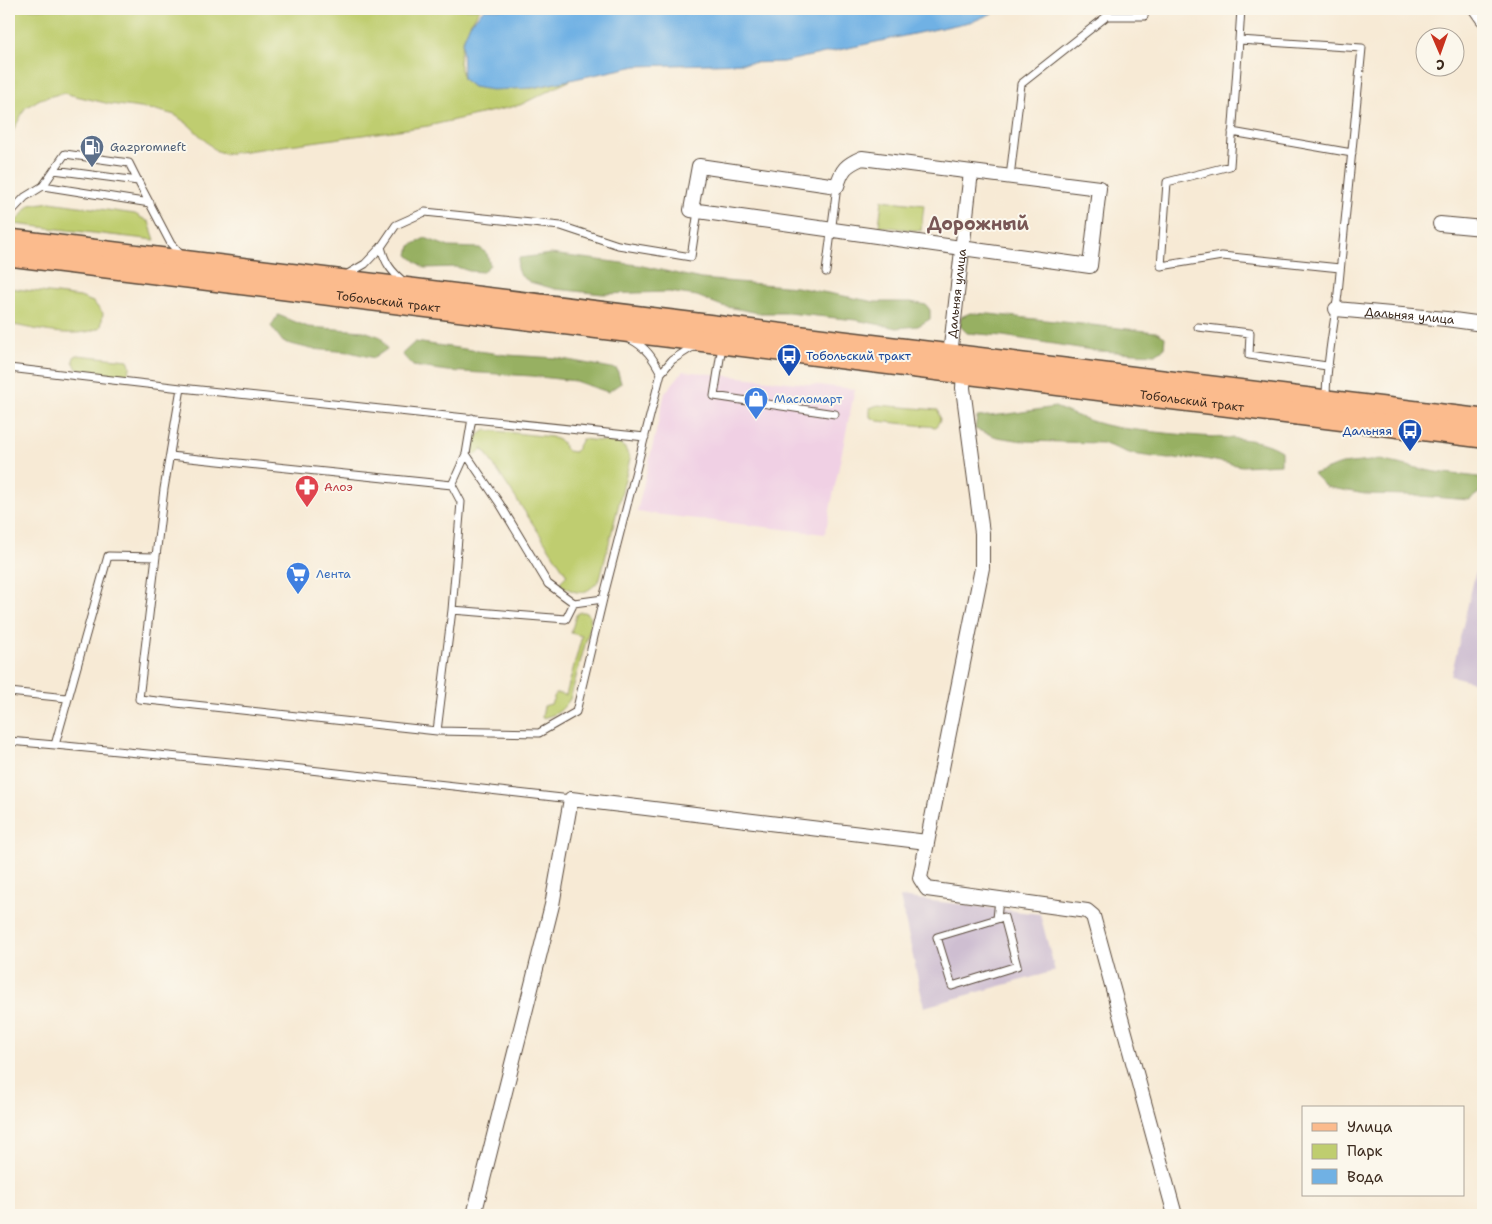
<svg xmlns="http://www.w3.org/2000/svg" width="1492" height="1224" font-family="'Shantell Sans',sans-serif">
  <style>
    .built { fill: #f0d0e4 }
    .industrial { fill: #cebed1 }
    .green { fill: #bfcd6f; stroke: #7d7c46 }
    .forest { fill: #97b062; stroke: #696d40 }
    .water { fill: #70b1e4; stroke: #566e81 }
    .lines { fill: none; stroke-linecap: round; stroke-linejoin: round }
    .lane-casing { stroke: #574739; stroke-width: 9 }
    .street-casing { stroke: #574739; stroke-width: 16 }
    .primary-casing { stroke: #574739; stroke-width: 24 }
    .lane { stroke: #fff; stroke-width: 7 }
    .street { stroke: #fff; stroke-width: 14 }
    .primary { stroke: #fbbb8d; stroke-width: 21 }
    .labels { text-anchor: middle; stroke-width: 4; stroke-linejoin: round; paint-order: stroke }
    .service-label { font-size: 12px; fill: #4e5e75; stroke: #fbf7ec; text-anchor: start }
    .street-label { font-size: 12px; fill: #3b2a1e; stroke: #fbf7ec }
    .transit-label { font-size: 12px; fill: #164399; stroke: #fbf7ec; text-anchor: start }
    .shop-label { font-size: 12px; fill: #366cbe; stroke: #fbf7ec; text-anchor: start }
    .health-label { font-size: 12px; fill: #be3a42; stroke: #fbf7ec; text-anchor: start }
    .district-label { font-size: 18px; font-weight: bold; fill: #795756; stroke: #fbf7ec }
  </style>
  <rect width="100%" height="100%" fill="#fbf7ec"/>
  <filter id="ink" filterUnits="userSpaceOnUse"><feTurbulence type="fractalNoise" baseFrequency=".02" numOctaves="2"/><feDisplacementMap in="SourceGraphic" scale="10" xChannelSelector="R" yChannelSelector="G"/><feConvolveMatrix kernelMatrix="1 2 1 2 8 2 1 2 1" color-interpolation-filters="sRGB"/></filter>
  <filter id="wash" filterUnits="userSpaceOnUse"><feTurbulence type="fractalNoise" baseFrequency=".0096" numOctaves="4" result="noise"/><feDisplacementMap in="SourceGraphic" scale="20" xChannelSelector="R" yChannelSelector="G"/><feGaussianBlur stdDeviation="1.12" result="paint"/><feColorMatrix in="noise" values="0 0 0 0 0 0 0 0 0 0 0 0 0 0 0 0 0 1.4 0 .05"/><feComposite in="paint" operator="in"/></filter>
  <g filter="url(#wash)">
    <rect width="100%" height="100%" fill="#f7ead5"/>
    <path class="built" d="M683,371L855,389L825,534L637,512L665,393Z"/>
    <path class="industrial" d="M1483,541V684L1451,676Z
      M900,897L1040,914L1055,971L924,1007Z"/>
    <path class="green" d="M9,9H480L470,24L462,43L459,62L463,79L473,87L532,88L571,80L520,105L428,126L224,154L215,150L189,125L175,115L156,110L110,104L63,93L40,99L25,108L9,139Z
      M882,200L924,205L921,231L879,226Z
      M50,202L135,214L149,222L155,240L14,224L30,205Z
      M9,288L80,297L93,302L103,313L101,327C77,340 35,329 9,324Z
      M77,355L128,360C131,366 131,369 127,374C110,376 94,373 77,369L73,361L74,357Z
      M878,405L938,410L940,420L936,427L878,421L870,417V408Z
      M486,430L552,437L562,442L567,451L575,452L582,439L618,443L625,448L630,459L600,579C586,596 577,596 559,583L567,575L483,449L474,456C471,442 474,437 486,430Z
      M580,612H585L590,616L591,623L570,699C561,712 556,715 542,718L544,706L551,704L556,693L566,695L582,636L571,633L576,615Z"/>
    <path class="forest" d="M425,238L449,247L480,248L487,254L490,265L483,272L469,271L457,267L424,268L408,255L410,246Z
      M551,254L638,265L701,279L796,287L875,302H911L926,305L930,310V319L918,326L897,328L856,320L788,313H759L722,306L697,296L669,292L603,294L555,289L530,282L520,275L517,269L519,258Z
      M970,313L989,314L1156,332L1165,337L1164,349L1155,354L1098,351L1003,336L967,333L960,326L961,317Z
      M278,315L308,327L364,331L381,337L387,349L374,358L350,352L311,349L283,342L271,326Z
      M415,342L507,355L557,358L617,369L621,383L608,392L575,381L532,376L447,371L413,366L402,354Z
      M1055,407C1077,416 1098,425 1121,428C1152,432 1183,435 1214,437C1237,439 1260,438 1281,451V464L1242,466L1199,458L1168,459L1132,454L1102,443L1023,441L997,437L975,429L977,417L1009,414Z
      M1380,460L1435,472L1479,477L1483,490L1469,500L1408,495L1365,494L1326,487L1313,474L1342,464Z"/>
    <path class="water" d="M484,9H1002L974,21L783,62L636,66L532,88L492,90L473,87L463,79L462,43L470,24Z"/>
  </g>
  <g filter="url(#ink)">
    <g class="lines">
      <defs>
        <path id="lane" d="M1239,40L1241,9
          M1232,132L1352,153
          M54,170L65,154L129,163L138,181
          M1010,177L1021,84L1107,16H1144L1145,9
          M43,186L150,203
          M9,214L25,197L43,186L54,170L138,181L171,244L183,257
          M381,247L396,225L425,212L561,226L618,245L691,257L698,211
          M826,272L837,186
          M346,275L365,264L381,247C385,263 391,271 404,282
          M1198,327L1250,333L1249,355L1327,366
          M630,339C646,347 653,358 661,373
          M722,346L714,396L835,414
          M9,368L181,388
          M1326,398C1326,363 1334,328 1338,293C1346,211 1354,130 1362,48L1239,40L1230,166L1167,182L1161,266L1222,256L1340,268
          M472,418L466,454L500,504L548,584L574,603
          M645,437L181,388L164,489L139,699L437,731L539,733L576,712L603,599L661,373L672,360L691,348L695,347
          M170,456L452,485L461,502L452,610L566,619L574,603L603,599
          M452,485L466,454
          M9,692L67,698
          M437,731L452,610
          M9,741L55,745L108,556L156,557
          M55,745L292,768L571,799
          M997,919L1004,917L1017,966L952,986L937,937L997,919L999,899"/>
        <g id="street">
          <path d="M1476,9L1483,19"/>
          <path d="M862,158L1099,188L1090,266L691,210L699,166L837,186C842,169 846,165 862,158Z"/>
          <path d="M1440,224L1483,228"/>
          <path id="s1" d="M1336,309L1446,319L1483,324"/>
          <path id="s2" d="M950,355L971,172"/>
          <path d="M964,372L963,388L982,533V568L920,878L927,889L1087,911L1093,916L1175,1215"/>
          <path d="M474,1215L552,905L571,799L927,842"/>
        </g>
        <g id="primary">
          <path d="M9,240L1483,420"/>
          <path id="s3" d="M9,255L1483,437"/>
        </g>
      </defs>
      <use href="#lane" class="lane-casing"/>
      <use href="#street" class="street-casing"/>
      <use href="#primary" class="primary-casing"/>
      <use href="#lane" class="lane"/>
      <use href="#street" class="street"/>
      <use href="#primary" class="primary"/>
    </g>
  </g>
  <defs>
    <symbol id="fuel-pin" viewBox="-11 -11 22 30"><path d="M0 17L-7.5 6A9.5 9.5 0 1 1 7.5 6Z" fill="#5c6f8a" stroke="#fbf7ec"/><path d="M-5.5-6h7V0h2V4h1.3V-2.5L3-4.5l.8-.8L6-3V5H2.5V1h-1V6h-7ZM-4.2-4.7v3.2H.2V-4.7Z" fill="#fff"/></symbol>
    <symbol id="bus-pin" viewBox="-11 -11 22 30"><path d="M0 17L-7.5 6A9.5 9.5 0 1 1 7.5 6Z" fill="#1a4fb4" stroke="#fbf7ec"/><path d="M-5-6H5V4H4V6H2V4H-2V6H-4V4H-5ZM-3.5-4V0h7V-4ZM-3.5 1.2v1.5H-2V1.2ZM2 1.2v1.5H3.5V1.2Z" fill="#fff"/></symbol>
    <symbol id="shop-pin" viewBox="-11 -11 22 30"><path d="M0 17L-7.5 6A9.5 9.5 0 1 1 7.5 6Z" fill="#3f7fe0" stroke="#fbf7ec"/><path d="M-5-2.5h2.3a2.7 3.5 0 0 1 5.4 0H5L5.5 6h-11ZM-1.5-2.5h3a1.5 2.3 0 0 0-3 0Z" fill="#fff"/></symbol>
    <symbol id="pharmacy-pin" viewBox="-11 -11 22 30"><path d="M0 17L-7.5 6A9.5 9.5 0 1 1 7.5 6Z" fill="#e0444e" stroke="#fbf7ec"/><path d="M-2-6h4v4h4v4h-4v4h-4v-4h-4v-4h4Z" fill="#fff"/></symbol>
    <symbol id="supermarket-pin" viewBox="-11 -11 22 30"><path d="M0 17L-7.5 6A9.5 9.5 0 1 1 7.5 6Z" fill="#3f7fe0" stroke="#fbf7ec"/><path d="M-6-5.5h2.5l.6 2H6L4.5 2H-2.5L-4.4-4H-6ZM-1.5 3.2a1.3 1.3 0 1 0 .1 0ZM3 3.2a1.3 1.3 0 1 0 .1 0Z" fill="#fff"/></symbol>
  </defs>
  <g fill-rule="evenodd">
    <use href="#fuel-pin" x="78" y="133" width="28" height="38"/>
    <use href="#bus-pin" x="775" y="342" width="28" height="38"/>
    <use href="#shop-pin" x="742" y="385" width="28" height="38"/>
    <use href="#bus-pin" x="1396" y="417" width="28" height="38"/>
    <use href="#pharmacy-pin" x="293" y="473" width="28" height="38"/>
    <use href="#supermarket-pin" x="284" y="560" width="28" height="38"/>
  </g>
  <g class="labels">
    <g class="service-label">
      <text x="110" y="151">Gazpromneft</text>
    </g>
    <g class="street-label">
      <text dy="4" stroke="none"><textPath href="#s2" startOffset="62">Дальняя улица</textPath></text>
      <text dy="4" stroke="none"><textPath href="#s3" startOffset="382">Тобольский тракт</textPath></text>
      <text dy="4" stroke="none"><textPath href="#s1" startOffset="74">Дальняя улица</textPath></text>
      <text dy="4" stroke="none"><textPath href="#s3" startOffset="1192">Тобольский тракт</textPath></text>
    </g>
    <g class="transit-label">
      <text x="806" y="360">Тобольский тракт</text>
      <text x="1392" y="435" text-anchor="end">Дальняя</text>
    </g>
    <g class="shop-label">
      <text x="774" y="403">Масломарт</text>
      <text x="316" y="578">Лента</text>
    </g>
    <g class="health-label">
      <text x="324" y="491">Алоэ</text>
    </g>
    <g class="district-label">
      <text x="978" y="230">Дорожный</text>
    </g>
  </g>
  <rect width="1492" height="1224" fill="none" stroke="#fbf7ec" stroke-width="30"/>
  <rect x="1302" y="1106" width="162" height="90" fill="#fbf7ec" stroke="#aea59a"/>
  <rect x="1312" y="1123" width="25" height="8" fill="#fbbb8d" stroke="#aea59a"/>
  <text x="1347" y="1132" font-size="15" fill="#3b2a1e">Улица</text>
  <rect x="1312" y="1144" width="25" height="15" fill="#bfcd6f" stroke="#aea59a"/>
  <text x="1347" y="1156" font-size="15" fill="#3b2a1e">Парк</text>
  <rect x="1312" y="1169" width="25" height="15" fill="#70b1e4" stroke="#aea59a"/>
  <text x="1347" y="1182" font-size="15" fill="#3b2a1e">Вода</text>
  <g transform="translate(1440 52) rotate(178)"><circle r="24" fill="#fbf7ec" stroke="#aea59a"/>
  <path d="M0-4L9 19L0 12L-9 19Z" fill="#c8321e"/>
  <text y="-8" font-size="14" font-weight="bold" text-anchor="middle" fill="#3b2a1e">С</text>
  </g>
</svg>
